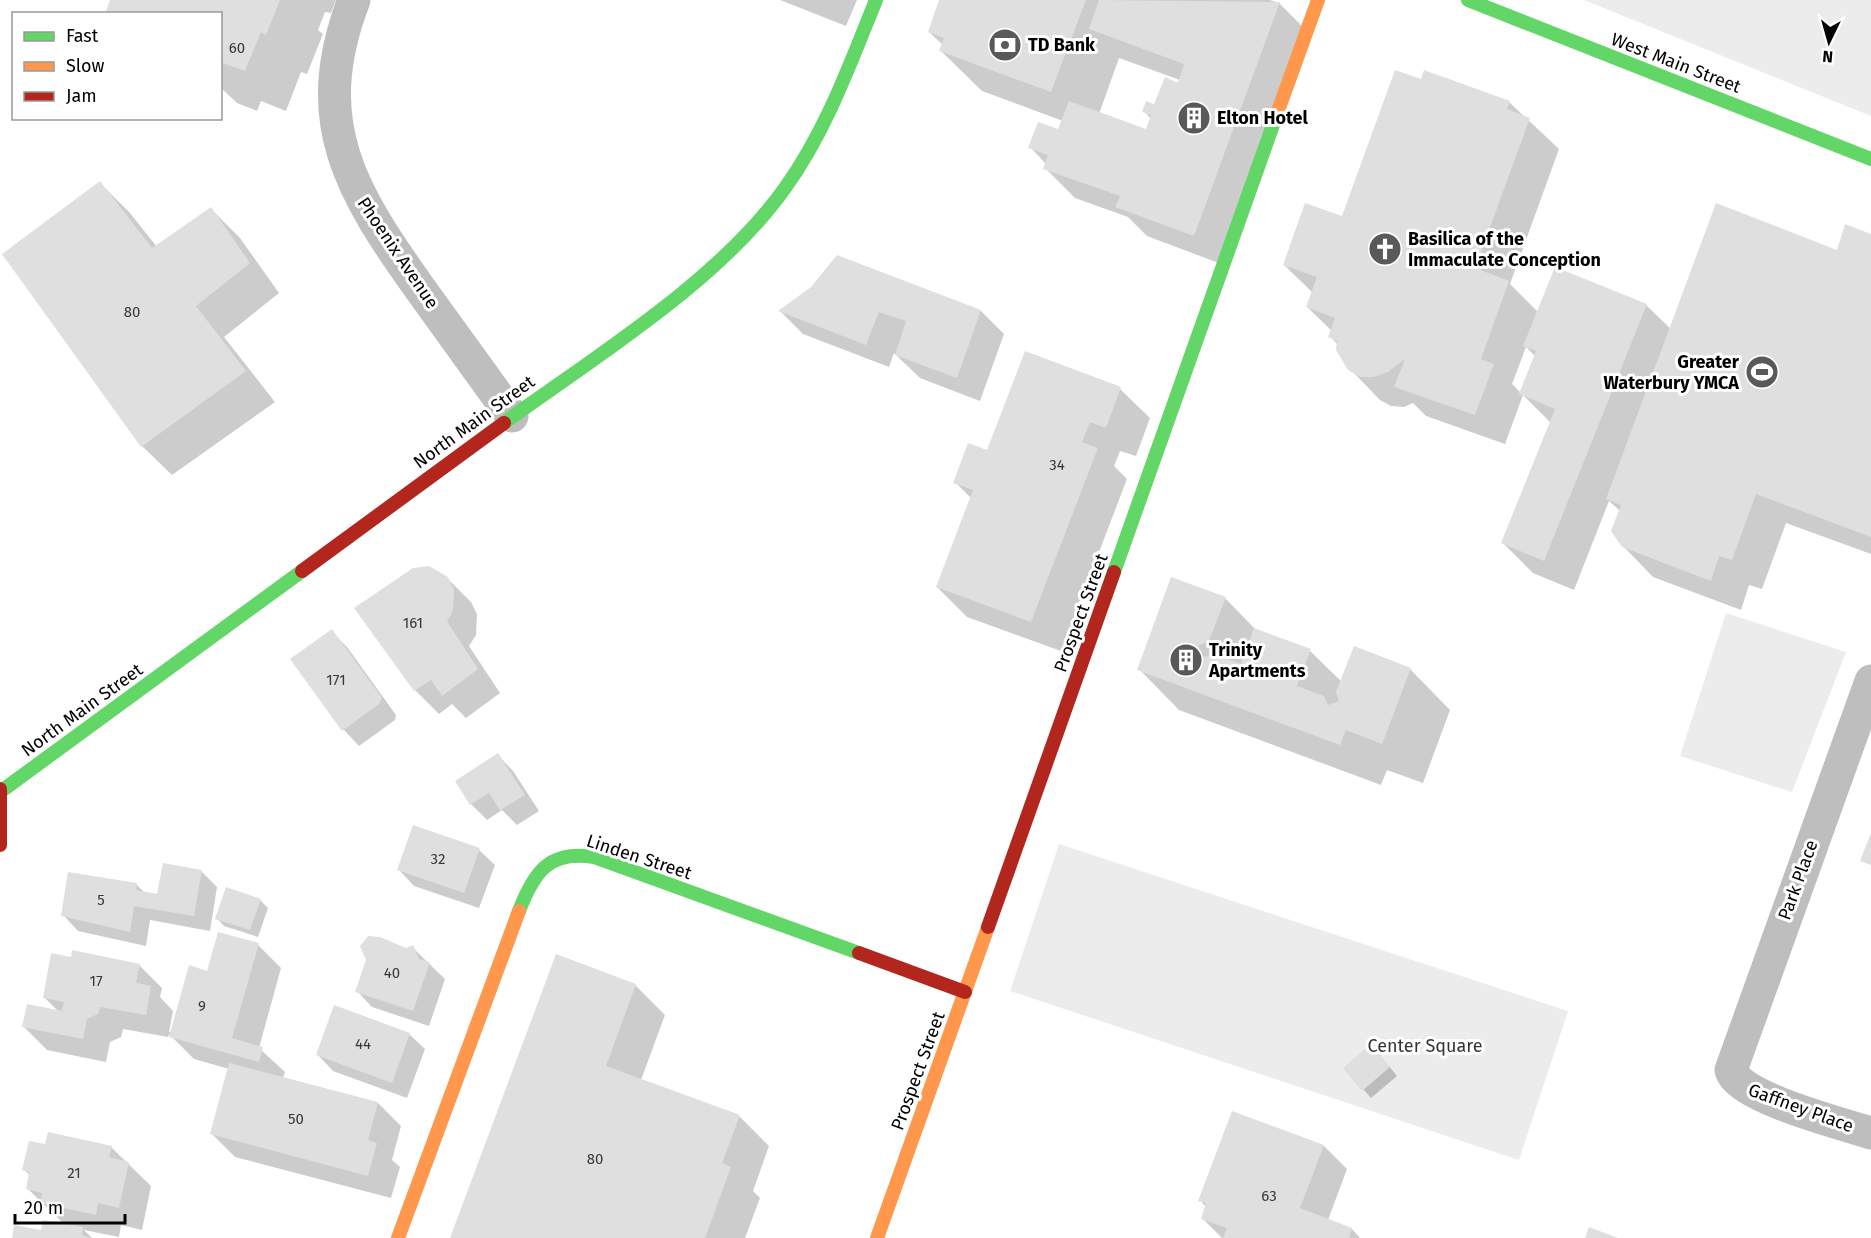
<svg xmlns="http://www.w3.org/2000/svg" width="1871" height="1238" font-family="'Fira Sans',sans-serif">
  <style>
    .green { fill: #ececec }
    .shadow { fill: #0003; fill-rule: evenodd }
    .building { fill: #dfdfdf }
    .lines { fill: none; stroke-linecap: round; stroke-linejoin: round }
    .street { stroke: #bebebe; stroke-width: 33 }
    .fast { stroke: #63d668; stroke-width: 14 }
    .slow { stroke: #ff974d; stroke-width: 14 }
    .jam { stroke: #b3261e; stroke-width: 14 }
    .labels { text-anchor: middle; stroke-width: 6; stroke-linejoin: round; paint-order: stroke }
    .number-label { font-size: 15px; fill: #383838 }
    .poi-label { font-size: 18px; font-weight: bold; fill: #000; stroke: #fff; text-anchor: start }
    .street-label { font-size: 18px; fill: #000; stroke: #fff }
    .park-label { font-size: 18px; fill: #333; stroke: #fff }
  </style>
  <rect width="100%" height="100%" fill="#fff"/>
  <path class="green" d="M1584,0H1871V116Z
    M1726,613L1846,652L1792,792L1680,756Z
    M1059,844L1568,1011L1519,1160L1010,991Z"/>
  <path class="shadow" d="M112,0H336L331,13L325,12L318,30L323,34L307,74L301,72L286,111L261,101L257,111L237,103L220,87V14Z
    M780,0H857L846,26Z
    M941,0H1270L1279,3L1309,33L1224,265L1147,236L1128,217L1075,198L1045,168L1046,164L1030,147L1059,131L1063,121L982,91L941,51L943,45L929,32ZM1119,58L1180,80L1155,106L1144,111L1151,119L1147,131L1099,114Z
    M1422,81L1509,102L1559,149L1510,284L1538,312L1646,305L1671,329L1871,236V554L1786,523L1762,589L1749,585L1741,610L1653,577L1623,546L1620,511L1609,501L1574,590L1533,573L1503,543L1551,423L1523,395L1505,444L1426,416L1413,403L1404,407L1391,406L1380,400L1350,369L1338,345L1330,336L1332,331L1307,307L1313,293L1284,265L1343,218ZM1526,347L1536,357L1521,393L1512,384Z
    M100,183L130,213L157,247L211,209L240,238L279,293L224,337L275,402L172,475L142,446Z
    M780,311H981L1004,334L980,401L920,378L894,353L889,367L803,334Z
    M1120,389L1150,418L1136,456L1120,451L1114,466L1127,479L1061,651L967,617L937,587L971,498L955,482L987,452Z
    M447,578L471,602L477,614L476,635L469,646L500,693L466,718L452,704L439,714L415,690L356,609Z
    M1225,598L1258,632L1310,651L1342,682L1410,669L1450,710L1423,783L1387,770L1381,785L1179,710L1139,669Z
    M331,631L347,647L396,715L395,720L359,746L344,730L292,659Z
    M498,755L513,771L539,811L517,825L502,810L487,820L471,804L457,782Z
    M479,850L495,865L479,908L414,886L399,870Z
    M201,871L217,887L210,931L150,920L146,946L78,931L63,915L137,885L146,894L158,896Z
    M260,900L268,908L258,937L224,926L217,918Z
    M258,945L281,968L259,1048L285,1072L283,1078L378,1103L401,1126L392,1160L400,1167L391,1198L235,1157L212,1134L229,1069L194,1059L169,1034L168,1037L123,1029L121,1037L110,1042L106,1062L47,1050L24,1027L58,1011L44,997L139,965L162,988L160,997L173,1011L169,1032H172L208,973Z
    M412,947L445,979L429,1026L372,1007L357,991L368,960Z
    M635,985L665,1015L641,1080L740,1117L769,1146L753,1191L760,1198L745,1238H451Z
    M409,1034L425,1049L407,1098L333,1071L318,1055Z
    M1379,1054L1397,1076L1371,1098L1345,1068Z
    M1233,1112L1324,1146L1347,1169L1328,1220L1352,1229L1360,1238H1222L1202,1218L1206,1207L1200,1200Z
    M46,1146L111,1147L151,1186L142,1230L121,1225L119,1237L84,1230L92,1238H13L65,1225L27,1188L30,1176L24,1169Z"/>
  <path class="building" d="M110,0H280L266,35L261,32L245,71L220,62V14H105Z
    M939,0H1086L1051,92L939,51L944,38L928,32Z
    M1099,0L1280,2L1194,236L1115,207L1120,196L1043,169L1048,155L1028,148L1038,122L1058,129L1069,101L1146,129L1151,115L1142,112L1146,101L1154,104L1165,77L1178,83L1184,64L1089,29Z
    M1395,70L1421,79L1424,70L1510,101L1507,109L1530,118L1475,268L1509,281L1481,359L1494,364L1475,415L1394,387L1405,359L1388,372L1373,377H1360L1348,370L1336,350L1337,341L1328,337L1335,318L1306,307L1317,277L1283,265L1305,203L1342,216Z
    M100,181L152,248L211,207L250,263L196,306L246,371L141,447L2,254Z
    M1716,203L1837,250L1845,224L1871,234V537L1756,494L1732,560L1719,556L1711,581L1622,547L1611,531L1621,505L1606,499Z
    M837,255L981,310L957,378L895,355L906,321L879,312L866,345L778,311L811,287Z
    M1555,267L1647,304L1544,561L1501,543L1555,409L1519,394L1536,351L1523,346Z
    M1025,351L1121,387L1106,428L1090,422L1082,442L1098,448L1031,622L936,587L973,490L953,483L968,443L987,450Z
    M429,566L448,577L454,590L453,611L447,621L478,669L442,696L431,680L414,691L354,608L413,568Z
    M1171,577L1226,597L1209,641L1198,646L1203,657L1214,654L1241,664L1254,628L1311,649L1297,686L1324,696L1328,705L1339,701L1336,692L1354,646L1411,668L1382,744L1346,730L1340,745L1137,670Z
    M332,629L382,698L379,704L342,731L290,659Z
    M498,753L525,795L500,810L489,793L470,805L455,781Z
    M413,825L480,848L464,893L397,870Z
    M1871,833V865L1860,861Z
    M163,863L202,870L194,916L134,906L130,932L61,916L68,872L137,883L136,890L157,894Z
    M226,887L261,899L250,930L215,919Z
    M218,932L259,943L232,1038L263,1047L259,1062L169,1037L189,965L207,971Z
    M368,936L380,937L406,948L413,945L419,959L430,962L413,1011L355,992L366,960L360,946Z
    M72,950L140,964L136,983L151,986L146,1015L100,1007L98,1014L87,1019L83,1039L22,1027L27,1004L62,1011L64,1002L43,998L51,953L71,957Z
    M556,954L636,984L606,1066L740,1115L722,1163L731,1167L705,1238H450Z
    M334,1005L410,1033L392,1083L316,1055Z
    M1371,1044L1390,1067L1362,1091L1343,1068Z
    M229,1063L378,1102L368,1140L377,1143L368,1176L210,1134Z
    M1232,1111L1324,1145L1300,1208L1352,1228L1349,1238H1223L1227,1228L1201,1219L1206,1203L1198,1201Z
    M48,1132L112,1146L109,1157L129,1162L119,1208L98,1203L96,1215L40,1203L42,1193L26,1189L29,1172L22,1170L29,1141L45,1144Z
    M43,1220L83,1227L82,1235L91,1238H12L14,1225L41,1230Z
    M1589,1227L1618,1238H1585Z"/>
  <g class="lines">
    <path class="street" d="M354,0C307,122 351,192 421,290C451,332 482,374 512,416
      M1871,681L1731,1070C1737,1097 1843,1124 1871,1133"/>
    <path class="fast" d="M1468,0L1871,159
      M504,423C596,356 719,281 785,188C826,131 850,64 876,0
      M1114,572L1278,111
      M0,792L302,571
      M519,911C534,872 549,850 594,857L859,953"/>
    <path class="slow" d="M1278,111L1318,0
      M398,1238L519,911
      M877,1238L988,927"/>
    <path class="jam" d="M302,571L504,423
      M0,789V845
      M988,927L1114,572
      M859,953L965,992"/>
  </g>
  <defs>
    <symbol id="bank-disc" viewBox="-11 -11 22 22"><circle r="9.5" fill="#595959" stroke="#fff"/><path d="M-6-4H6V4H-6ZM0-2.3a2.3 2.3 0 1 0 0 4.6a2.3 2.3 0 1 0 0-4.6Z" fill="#fff"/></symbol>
    <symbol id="building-disc" viewBox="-11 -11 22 22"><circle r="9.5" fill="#595959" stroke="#fff"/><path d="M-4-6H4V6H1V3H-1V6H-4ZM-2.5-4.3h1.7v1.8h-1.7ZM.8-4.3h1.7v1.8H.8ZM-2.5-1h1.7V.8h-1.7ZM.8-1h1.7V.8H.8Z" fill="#fff"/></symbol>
    <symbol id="church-disc" viewBox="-11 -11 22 22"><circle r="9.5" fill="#595959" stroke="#fff"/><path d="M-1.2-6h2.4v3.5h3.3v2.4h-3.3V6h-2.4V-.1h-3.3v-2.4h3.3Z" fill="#fff"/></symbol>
    <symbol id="stadium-disc" viewBox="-11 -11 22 22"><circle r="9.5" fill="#595959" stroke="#fff"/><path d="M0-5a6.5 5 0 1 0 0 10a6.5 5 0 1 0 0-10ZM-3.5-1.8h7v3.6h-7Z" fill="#fff"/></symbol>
  </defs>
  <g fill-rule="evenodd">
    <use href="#bank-disc" x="986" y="26" width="38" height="38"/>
    <use href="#building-disc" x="1175" y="99" width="38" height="38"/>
    <use href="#church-disc" x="1366" y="230" width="38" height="38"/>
    <use href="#stadium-disc" x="1743" y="353" width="38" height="38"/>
    <use href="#building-disc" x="1167" y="641" width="38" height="38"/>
  </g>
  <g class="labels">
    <g class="number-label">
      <text x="237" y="53">60</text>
      <text x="132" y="317">80</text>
      <text x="1057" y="470">34</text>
      <text x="413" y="628">161</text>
      <text x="336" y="685">171</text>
      <text x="438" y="864">32</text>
      <text x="101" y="905">5</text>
      <text x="392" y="978">40</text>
      <text x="96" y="986">17</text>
      <text x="202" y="1011">9</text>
      <text x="363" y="1049">44</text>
      <text x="296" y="1124">50</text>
      <text x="595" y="1164">80</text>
      <text x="74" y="1178">21</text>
      <text x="1269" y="1201">63</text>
    </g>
    <g class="poi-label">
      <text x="1028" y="51">TD Bank</text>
      <text x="1217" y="124">Elton Hotel</text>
      <text x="1408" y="245">Basilica of the<tspan x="1408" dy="21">Immaculate Conception</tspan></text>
      <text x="1739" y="368" text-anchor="end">Greater<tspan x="1739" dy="21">Waterbury YMCA</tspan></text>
      <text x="1209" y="656">Trinity<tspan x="1209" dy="21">Apartments</tspan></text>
    </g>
    <g class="street-label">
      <text transform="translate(1676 63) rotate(21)" y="6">West Main Street</text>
      <text transform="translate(398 253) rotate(56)" y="6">Phoenix Avenue</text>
      <text transform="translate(474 422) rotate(-36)" y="6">North Main Street</text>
      <text transform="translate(1081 613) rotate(-70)" y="6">Prospect Street</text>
      <text transform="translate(82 710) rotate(-36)" y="6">North Main Street</text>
      <text transform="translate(639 857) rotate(18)" y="6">Linden Street</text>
      <text transform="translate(1798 880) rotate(-70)" y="6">Park Place</text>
      <text transform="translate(918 1071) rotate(-70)" y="6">Prospect Street</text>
      <text transform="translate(1801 1108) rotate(20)" y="6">Gaffney Place</text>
    </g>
    <g class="park-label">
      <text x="1425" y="1052">Center Square</text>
    </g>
  </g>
  <rect x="12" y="12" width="210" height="108" fill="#ffffff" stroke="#999999" stroke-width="1.5"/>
  <rect x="24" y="32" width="30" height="9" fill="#63d668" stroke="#999999" stroke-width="1.5"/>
  <text x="66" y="42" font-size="18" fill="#000000">Fast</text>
  <rect x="24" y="62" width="30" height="9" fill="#ff974d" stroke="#999999" stroke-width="1.5"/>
  <text x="66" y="72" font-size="18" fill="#000000">Slow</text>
  <rect x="24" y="92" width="30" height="9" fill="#b3261e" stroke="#999999" stroke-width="1.5"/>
  <text x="66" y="102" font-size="18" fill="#000000">Jam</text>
  <g transform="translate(1829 42) rotate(185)" stroke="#ffffff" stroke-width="4.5" paint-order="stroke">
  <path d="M0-4.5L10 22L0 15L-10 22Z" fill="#000000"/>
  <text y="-9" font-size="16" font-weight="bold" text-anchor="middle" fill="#000000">N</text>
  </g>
  <path d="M15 1214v9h110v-9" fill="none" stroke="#000000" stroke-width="3"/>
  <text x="24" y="1214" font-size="18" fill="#000000" stroke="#ffffff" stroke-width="4.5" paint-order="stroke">20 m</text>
</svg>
